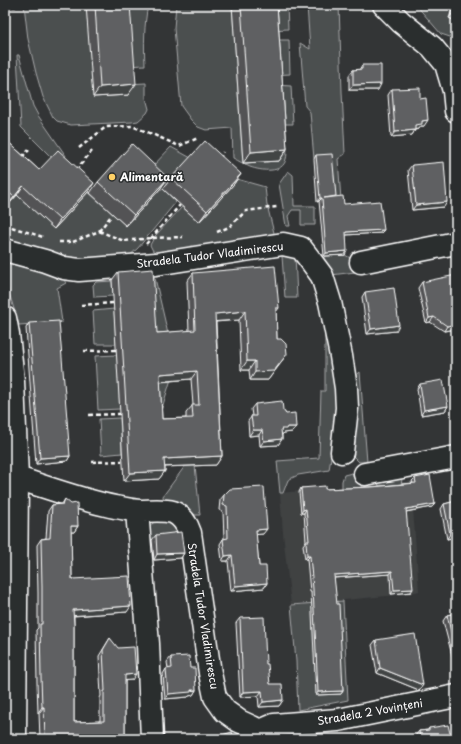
<svg xmlns="http://www.w3.org/2000/svg" width="461" height="744" font-family="'Playpen Sans',sans-serif">
  <style>
    .built { fill: #404243 }
    .green { fill: #4c4f50; stroke: #a6a7a8 }
    .lines { fill: none; stroke-linecap: round; stroke-linejoin: round }
    .minor-casing { stroke: #fff; stroke-width: 25 }
    .path { stroke: #fff; stroke-width: 2.5; stroke-dasharray: 4 3; stroke-linecap: butt }
    .minor { stroke: #2a2d2e; stroke-width: 22 }
    .wall { fill: #525354; stroke: #fff; fill-rule: evenodd }
    .shaded-wall { fill: #424445; stroke: #fff }
    .building { fill: #5f6162; stroke: #fff; fill-rule: evenodd }
    .poi-dot { fill: #ffd166; stroke: #2a2d2e; stroke-width: 1.5 }
    .labels { text-anchor: middle; stroke-width: 3; stroke-linejoin: round; paint-order: stroke }
    .poi-label { font-size: 11px; font-weight: bold; fill: #fff; stroke: #2a2d2e; text-anchor: start }
    .street-label { font-size: 11px; fill: #fff; stroke: #2a2d2e }
  </style>
  <rect width="100%" height="100%" fill="#333536"/>
  <filter id="ink" filterUnits="userSpaceOnUse"><feTurbulence type="fractalNoise" baseFrequency=".025" numOctaves="2"/><feDisplacementMap in="SourceGraphic" scale="8" xChannelSelector="R" yChannelSelector="G"/><feConvolveMatrix kernelMatrix="1 2 1 2 8 2 1 2 1" color-interpolation-filters="sRGB"/></filter>
  <g filter="url(#ink)">
    <path class="built" d="M411,481L419,591L408,594L291,605L283,533L280,493Z"/>
    <path class="green" d="M24,5H86L127,84L146,83V98L149,109L147,113L138,121L132,122L71,125L57,121L53,117L43,97L36,73L28,39Z
      M122,5H148C144,25 144,45 145,65L126,66Z
      M176,5H232L243,163L279,161L285,140C286,145 288,153 286,159C283,174 261,171 250,167C245,165 239,161 233,158L232,128L206,130L198,127L191,120L181,106L174,28Z
      M268,5H287L288,29L270,30Z
      M307,5H339L342,92L345,154L338,159L341,200H334L330,158L314,159L310,112L305,106L300,43L310,49Z
      M416,5H454L456,21V39L441,34Z
      M270,40H289L290,74L273,75Z
      M17,55H19L33,106L39,117L66,156L58,164L21,127Z
      M274,85L291,86L293,124H285V132Z
      M171,147L191,158L168,183L151,168Z
      M288,171L293,175L294,206H315V225H301V210H292L288,216L290,226H286L279,184Z
      M233,178L265,187L267,205L274,233L271,237L157,253L153,251L150,245L155,236L182,207L199,222Z
      M160,189H163L176,202L138,248L126,259L65,260L5,242V209L17,195L54,229L88,192L126,226Z
      M295,255L297,298H285L282,256Z
      M345,255L371,270L331,275L323,267L324,256Z
      M5,258L60,274L66,283L57,288L62,322L19,325L5,280Z
      M147,275L155,278L168,334L172,376L156,427Z
      M112,281L113,296L94,297L93,285L96,282Z
      M318,286L330,324L338,412L329,470L298,475L288,480L283,493H280L277,461L319,458L321,391H325V325H322Z
      M114,309L116,344H95L93,311Z
      M117,355L120,409L98,410L95,356Z
      M360,372L367,462H359L351,454L350,381Z
      M120,418L122,453L101,455L99,419Z
      M195,465L200,515H188L164,503L163,496L185,466Z
      M352,473L360,481L362,490L342,492V481L344,475Z
      M402,478L401,487L379,486L378,482Z
      M158,519C171,522 177,522 177,537L151,540L148,529L153,523Z
      M343,601L348,700L298,710L296,661L291,605Z"/>
    <g class="lines">
      <defs>
        <path id="minor" d="M384,5L401,22L432,47L446,64L454,91L456,111
          M5,250L45,261L64,268L79,270L156,264L283,244L301,248L308,257L322,276L330,302L341,356L346,388L347,408L342,452
          M361,262L456,243
          M5,318L8,334L13,381L17,478L15,739
          M365,474L456,457
          M17,478C49,488 81,500 115,507C122,508 131,510 139,511C150,511 162,509 173,512C182,516 187,524 190,533L210,673L215,697L225,711L239,721L252,727L260,731L265,739
          M137,511L148,644L152,739
          M260,731L274,725L338,720L456,696"/>
      </defs>
      <use href="#minor" class="minor-casing"/>
      <path class="path" d="M5,6L18,7
        M79,148L106,127L132,126L152,134L179,146L198,138
        M22,157L29,150
        M220,159L223,152
        M76,170L92,151
        M5,225L43,237
        M99,231L124,241L151,238L183,237
        M217,232L229,227L246,211L277,207
        M59,242H73L99,231L111,216
        M146,244L180,205
        M81,305L114,303
        M84,351L116,350
        M89,415L120,414
        M92,462L122,461"/>
      <use href="#minor" class="minor"/>
    </g>
    <path class="wall" d="M86,5H130L128,95L93,97Z
      M232,5H277L287,149L279,161L243,163Z
      M454,5H456V21L449,18Z
      M362,65L378,90H349V75L353,70H359Z
      M392,89L420,99L424,126H421L419,129L415,130L412,135L391,137L388,95Z
      M5,139L39,170L88,192L54,229L17,195L7,206L5,204Z
      M316,155L335,197L344,204L384,230L381,233L346,235L345,255L324,256L319,201L317,202L314,159Z
      M412,165L444,207L412,210L408,170Z
      M241,174L233,185L199,222L163,189L171,178Z
      M168,178L160,189L126,226L90,193L98,182Z
      M118,272L157,333L189,331L187,281L193,273L279,308L276,312L277,339L281,363L268,380H250L249,370H241L239,320L216,322L222,456L216,465L165,467V471L159,479L124,481L112,280ZM191,379L193,405L186,413V418L162,419L160,382Z
      M422,282L456,329L444,331L430,322L426,323L418,288Z
      M365,292L396,331L367,334L362,297Z
      M29,323L70,456L67,461L36,464L26,328Z
      M420,384L448,406L445,411L421,415L417,389Z
      M255,404L283,410L296,427L292,432L284,433L283,434H282V439L278,445L260,446L259,435L249,436L248,421L252,416L251,409Z
      M415,478L432,507L406,512L411,592L391,594L390,574L334,578L343,691L341,694L316,695L311,592H310L307,559H305L303,545L306,541L304,513H301L299,492L301,488L325,489L371,487L413,483L412,481Z
      M224,495L263,534H256L259,566L267,583L264,588L231,591L228,561H222L220,544L223,539H224L223,512L219,510L220,500Z
      M65,499L78,526L74,532H71L72,579L127,612L74,616V722L100,721V698L101,696L99,656L110,638L132,680H125V739H40L39,713H38L37,683L36,630L38,628V593L37,545L41,539L46,538L48,511L52,505L62,504Z
      M456,501V537L447,539L441,509L444,504Z
      M156,535L184,553L181,558L154,560L152,540Z
      M456,613V658L453,659L443,621L447,615Z
      M240,618L266,664L270,684L283,700L279,706L259,707L258,696L240,697L236,623Z
      M376,640L423,685L419,690L377,673L372,645Z
      M171,657L190,668L196,690L193,695L189,696L188,697L165,699L163,674L166,669H168L167,662Z
      M429,728L451,737L456,739H416L415,736L419,731L428,730Z"/>
    <path class="shaded-wall" d="M453,13L456,14V21L449,18Z
      M136,84L128,95L93,97L100,87Z
      M381,84L378,90H349L353,85Z
      M428,120L424,126H421L419,129L411,130L415,125L422,121Z
      M415,130L412,135L391,137L395,132Z
      M287,149L279,161L243,163L251,152Z
      M241,174L233,185L199,222L207,211Z
      M168,178L160,189L126,226L134,215Z
      M94,183L88,192L54,229L60,220Z
      M23,186L17,195L7,206L14,197Z
      M320,198H322L319,201L317,202Z
      M447,202L444,207L412,210L416,205Z
      M384,230L381,233L344,235L346,232Z
      M347,251L345,255L324,256L326,253Z
      M245,311L239,320L209,322L215,314Z
      M434,317L430,322L426,323L429,318Z
      M456,324V329L444,331L447,326Z
      M399,325L396,331L367,334L371,329Z
      M287,354L268,380H250L255,372Z
      M247,361H255L249,370H241Z
      M197,371L191,379L154,382L160,374Z
      M448,406L445,411L421,415L424,410Z
      M287,427H296L292,432L284,433L283,434H278L281,429Z
      M253,430H262L259,435L249,436Z
      M282,439L278,445L260,446L264,441Z
      M70,456L67,461L36,464L40,458Z
      M222,456L216,465L158,467L164,459Z
      M165,471L159,479L124,481L130,473Z
      M435,504L432,507L404,512L406,509Z
      M306,509L304,513H301L303,510Z
      M71,526H78L74,532H67Z
      M267,529L263,534L252,535L256,530Z
      M456,532V537L447,539L450,534Z
      M184,553L181,558L154,560L157,554Z
      M232,555L228,561H222L225,556Z
      M307,556H310L307,559H305Z
      M392,571L390,574L331,578L334,575Z
      M267,583L264,588L231,591L235,586Z
      M413,589L411,592L391,594L394,590Z
      M131,606L127,612L69,616L73,610Z
      M456,654V658L453,659Z
      M380,668L423,685L419,690L377,673Z
      M136,674L132,680L120,681L125,675Z
      M196,690L193,695L189,696L188,697L165,699L168,694Z
      M262,691L258,696L240,697L243,692Z
      M343,691L341,694L316,695L318,692Z
      M283,700L279,706L259,707L263,702Z
      M42,707H44L39,713H38Z"/>
    <path class="building" d="M95,5H130L136,84L100,87Z
      M241,5H277L287,149L251,152Z
      M456,5V14L453,13Z
      M362,65H381V84L353,85V70L362,69Z
      M420,88V99L426,98L428,120L422,121V124L415,125V130L395,132L392,89Z
      M5,139L39,170L58,150L94,183L60,220L23,186L14,197L5,189Z
      M205,141L241,174L207,211L171,178Z
      M132,144L168,178L134,215L98,182Z
      M332,154L336,196L324,198L343,196L344,204L380,201L384,230L346,232L347,251L326,253L322,198H320L316,155Z
      M444,162L447,202L416,205L412,165Z
      M275,266L279,308H276L277,339H281L286,344L287,354L274,371L255,372V361H247L245,311L215,314L222,456L164,459L165,471L130,473L118,272L153,269L157,333L195,330L193,273ZM197,371L199,405H192L193,418L162,419L160,374Z
      M456,275V324L447,326L434,317L429,318L422,282Z
      M394,288L399,325L371,329L365,292Z
      M59,321L70,456L40,458L29,323Z
      M443,380L448,406L424,410L420,384Z
      M282,401L283,410L286,414L295,413L296,427H287L286,429H281L282,439L264,441L262,430H253L251,416H256L255,404Z
      M430,475L435,504L406,509L413,589L394,590L392,571L334,575L337,604H339L343,691L318,692L313,589L310,556H307L306,541H309L306,509L303,510L301,488L325,486V489L371,487L416,483L415,478Z
      M264,487L267,529L256,530L259,566H266L267,583L235,586L232,555L225,556L223,539L228,538L227,506L223,505L224,495L230,489Z
      M65,499L71,504L77,503L78,526H71L72,579L129,576L131,606L73,610L74,624V722L104,721V691H105L103,650L110,638L118,648L134,647L136,674L125,675V739H45L44,707H42L41,677L40,624H42V587L41,539L50,538L52,505L63,504Z
      M456,501V532L450,534L444,504Z
      M181,532L184,553L157,554L156,535Z
      M456,613V653L447,615Z
      M264,617L266,664H268L270,684H282L283,700L263,702L262,691L243,692L240,618Z
      M415,634L423,685L380,668L376,640Z
      M189,656L190,668H195L196,690H191V692L168,694L166,669L172,668L171,657Z
      M448,725L451,737H456V739H420L419,731L429,730V728Z
      M232,732L234,739H208Z"/>
  </g>
  <circle class="poi-dot" cx="112" cy="177" r="4"/>
  <g class="labels">
    <g class="poi-label">
      <text x="120" y="181">Alimentară</text>
    </g>
    <g class="street-label">
      <text transform="translate(210 255) rotate(-7)" y="4">Stradela Tudor Vladimirescu</text>
      <text transform="translate(203 616) rotate(81)" y="4">Stradela Tudor Vladimirescu</text>
      <text transform="translate(370 712) rotate(-10)" y="4">Stradela 2 Vovințeni</text>
    </g>
  </g>
  <rect width="461" height="744" fill="none" stroke="#2a2d2e" stroke-width="20"/>
  <rect x="10" y="10" width="441" height="724" fill="none" stroke="#fff" stroke-width="1.5" filter="url(#ink)"/>
</svg>
